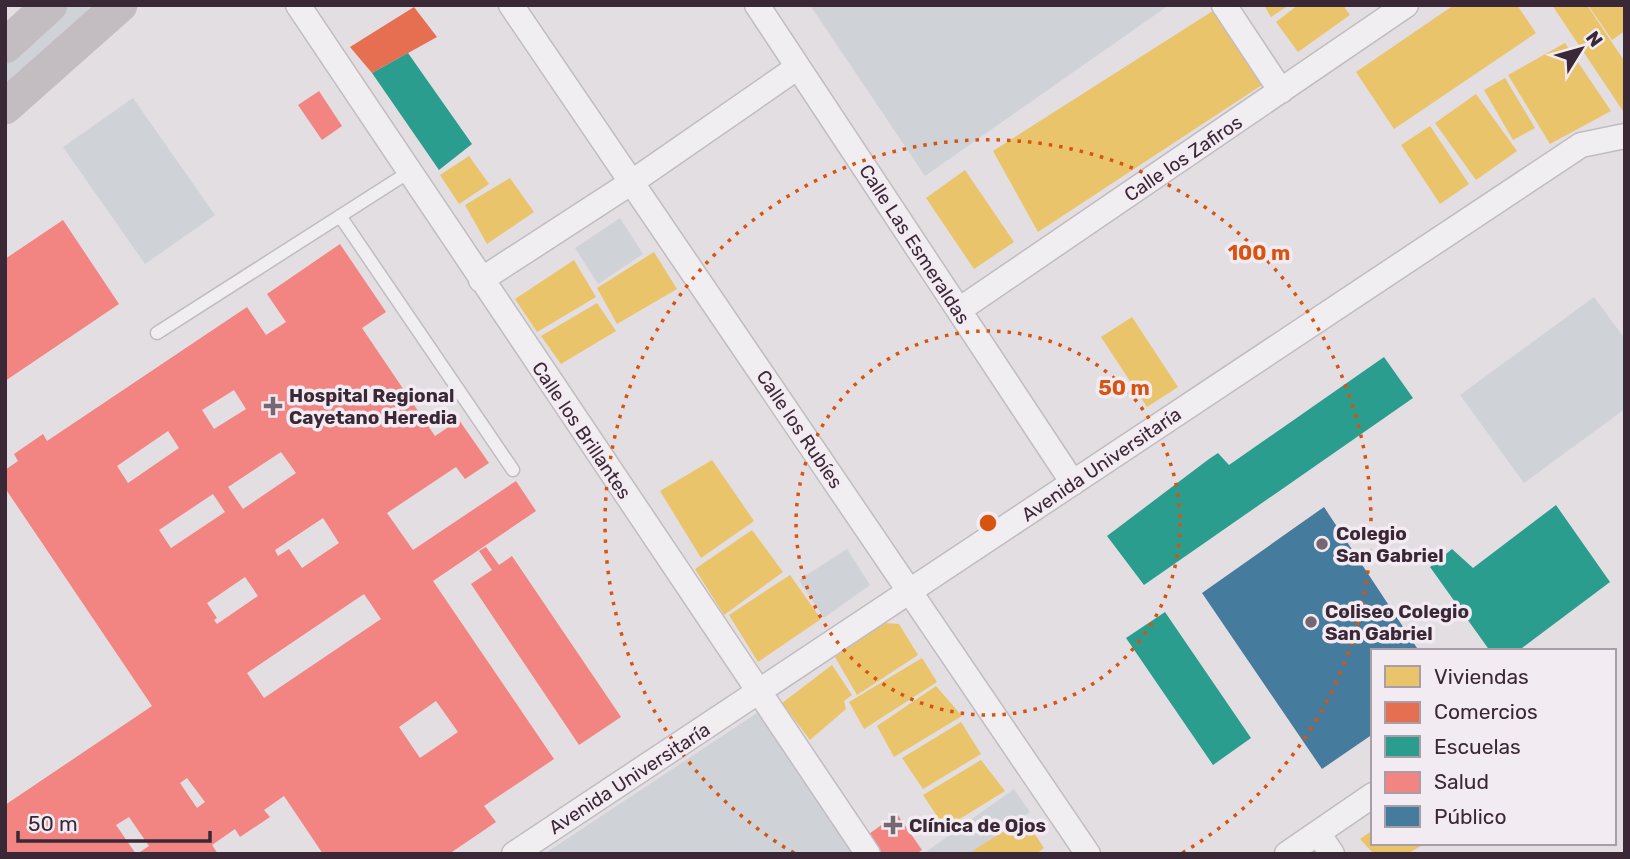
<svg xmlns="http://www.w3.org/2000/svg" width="1630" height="859" font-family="Rubik,sans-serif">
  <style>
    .green { fill: #cfd2d7 }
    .homes { fill: #e9c46a }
    .shops { fill: #e76f51 }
    .schools { fill: #2a9d8f }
    .health { fill: #f28482; fill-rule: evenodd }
    .public { fill: #457b9d }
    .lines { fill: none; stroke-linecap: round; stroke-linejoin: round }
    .lane-casing { stroke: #c1bcc0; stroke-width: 15 }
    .street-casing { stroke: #c1bcc0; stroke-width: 27 }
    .lane { stroke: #f0eef0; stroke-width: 12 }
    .street { stroke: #f0eef0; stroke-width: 24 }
    .secondary { stroke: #c3bdc2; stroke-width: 35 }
    .ring { fill: none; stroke: #d75410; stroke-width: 3.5; stroke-dasharray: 3.5 7 }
    .poi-dot { fill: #756872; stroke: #f3ebf2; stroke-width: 2.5 }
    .labels { text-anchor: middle; stroke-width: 7; stroke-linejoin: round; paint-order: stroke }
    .street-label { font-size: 19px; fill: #3a2836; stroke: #f3ebf2 }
    .poi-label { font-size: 19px; font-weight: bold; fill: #3a2836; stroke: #f3ebf2; text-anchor: start }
    .centre { fill: #d75410; stroke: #f3ebf2; stroke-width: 3.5 }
    .ring-label { font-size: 21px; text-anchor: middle; font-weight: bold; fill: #d75410; stroke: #f3ebf2; stroke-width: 7; stroke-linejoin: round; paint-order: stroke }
  </style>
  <rect width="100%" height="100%" fill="#e3dee2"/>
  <path class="green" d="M68,5H106L5,97V62Z
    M810,5H1169L925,176Z
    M133,98L215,215L145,264L63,147Z
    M620,218L643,254L598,284L575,248Z
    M1594,297L1625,339V409L1524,483L1460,395Z
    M847,549L870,585L824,618L799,580Z
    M763,709L852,854H544Z
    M1014,789L1030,812L970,854H923Z"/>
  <path class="homes" d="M1264,5H1289L1271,17Z
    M1298,5H1343L1350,15L1298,52L1276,22Z
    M1454,5H1517L1536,33L1394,129L1356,72Z
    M1552,5H1587L1625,62V109L1623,111Z
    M1588,5H1625V31L1612,40Z
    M1219,7L1265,83L1038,232L993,151Z
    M1565,43L1611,111L1550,144L1508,75Z
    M1505,78L1535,128L1513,140L1484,90Z
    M1476,94L1517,151L1476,180L1435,123Z
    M1430,126L1469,184L1440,204L1401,145Z
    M469,156L489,184L459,204L440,175Z
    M965,170L1014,242L974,269L926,198Z
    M510,178L534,212L487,244L465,205Z
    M654,252L677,289L617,324L597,288Z
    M574,260L596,297L537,332L515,299Z
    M597,303L616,331L561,364L541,336Z
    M1132,317L1178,387L1147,407L1101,337Z
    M712,460L754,521L701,558L660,491Z
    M752,530L783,572L724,615L695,569Z
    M790,575L821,619L758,662L729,615Z
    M885,623L899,624L918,655L857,695L835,657Z
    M922,658L937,682L864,729L849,702Z
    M832,665L852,695L844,701L846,709L810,740L782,703Z
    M936,686L962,716L894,757L877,726Z
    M961,722L981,754L923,789L902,758Z
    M981,760L1005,791L945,828L923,795Z
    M1024,818L1044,848L1036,854H968Z
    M1373,830V843H1426L1407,854H1374L1360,839Z"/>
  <path class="shops" d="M414,7L437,37L372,73L350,47Z"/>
  <path class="schools" d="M408,53L472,144L439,170L372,73Z
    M1384,357L1413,398L1144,585L1107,536L1209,459L1218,453L1229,465Z
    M1556,505L1610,582L1518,651H1490L1430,567L1452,549L1473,568Z
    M1165,612L1251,738L1213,765L1126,638Z"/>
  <path class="health" d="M319,91L342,126L322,140L298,105Z
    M63,220L119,304L5,381V259Z
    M340,244L386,312L362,328L435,436L459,420L489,463L465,479L456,467L387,513L413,550L516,481L536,511L433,581L554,759L484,806L496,822L449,854H323L284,796L264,810L270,817L240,837L235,829L212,845L218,854H137L149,846L129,817L116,825L136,854H5V805L152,706L5,488V470L18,461L14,454L43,434L47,441L247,307L266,335L286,322L267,294ZM234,390L246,409L214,429L202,410ZM168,431L179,448L128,483L117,466ZM281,452L296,473L243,509L228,487ZM213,494L225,512L171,548L159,530ZM323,518L339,543L302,568L289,549L278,556L275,550ZM245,577L258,596L217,624L214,620L217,618L207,603ZM364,594L381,619L264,698L247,673ZM436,701L458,732L420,758L399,727ZM187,778L205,802L197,808L180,783Z
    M486,547L499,565L512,556L621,717L579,745L471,584L492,570L479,551Z
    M897,814L922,850L916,854H878L866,836Z"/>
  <path class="public" d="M1324,507L1419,651H1373V734L1322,769L1202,593Z"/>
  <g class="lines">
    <defs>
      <path id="lane" d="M340,216L513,470
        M157,333L409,172"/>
      <path id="street" d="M298,5L868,854
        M511,5L1088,854
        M757,5L1073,483
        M1224,5L1281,91
        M481,280L632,182L798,67
        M959,310L1406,5
        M1318,833L1332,854
        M514,854L1581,145L1625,136
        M1287,854L1373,795"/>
    </defs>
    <use href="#lane" class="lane-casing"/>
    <use href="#street" class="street-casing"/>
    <use href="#lane" class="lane"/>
    <use href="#street" class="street"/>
    <path class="secondary" d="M5,46L50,5
      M5,107L120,5"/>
  </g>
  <g class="ring">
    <circle cx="988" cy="523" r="192"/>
    <path d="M794 853A383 383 0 1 1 1182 853"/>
  </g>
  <g class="poi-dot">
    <path d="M269.5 395.5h7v7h7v7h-7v7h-7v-7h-7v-7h7z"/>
    <circle cx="1322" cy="544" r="7"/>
    <circle cx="1311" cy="622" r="7"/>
    <path d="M889.5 814.5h7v7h7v7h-7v7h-7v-7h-7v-7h7z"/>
  </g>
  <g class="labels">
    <g class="street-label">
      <text transform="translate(1183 158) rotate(-34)" y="7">Calle los Zafiros</text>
      <text transform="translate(915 244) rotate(57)" y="7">Calle Las Esmeraldas</text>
      <text transform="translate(800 429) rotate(56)" y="7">Calle los Rubíes</text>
      <text transform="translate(582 430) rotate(56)" y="7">Calle los Brillantes</text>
      <text transform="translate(1101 464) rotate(-34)" y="7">Avenida Universitaría</text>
      <text transform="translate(629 778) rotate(-33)" y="7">Avenida Universitaría</text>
    </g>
    <g class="poi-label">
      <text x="289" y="402">Hospital Regional<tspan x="289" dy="22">Cayetano Heredia</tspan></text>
      <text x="1336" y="540">Colegio<tspan x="1336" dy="22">San Gabriel</tspan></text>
      <text x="1325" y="618">Coliseo Colegio<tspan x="1325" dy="22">San Gabriel</tspan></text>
      <text x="909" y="832">Clínica de Ojos</text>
    </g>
  </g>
  <circle cx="988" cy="523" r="10" class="centre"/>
  <g class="ring-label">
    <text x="1259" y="260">100 m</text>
    <text x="1124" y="395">50 m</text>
  </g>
  <rect width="1630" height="859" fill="none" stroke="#3a2836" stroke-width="14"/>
  <rect x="1371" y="649" width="245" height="196" fill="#f3ebf2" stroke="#a99da7" stroke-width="2"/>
  <rect x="1385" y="666" width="35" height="21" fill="#e9c46a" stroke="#a99da7" stroke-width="2"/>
  <text x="1434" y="684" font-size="21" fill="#3a2836">Viviendas</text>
  <rect x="1385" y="702" width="35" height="21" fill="#e76f51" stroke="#a99da7" stroke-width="2"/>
  <text x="1434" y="719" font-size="21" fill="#3a2836">Comercios</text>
  <rect x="1385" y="736" width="35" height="21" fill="#2a9d8f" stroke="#a99da7" stroke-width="2"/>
  <text x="1434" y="754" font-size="21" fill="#3a2836">Escuelas</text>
  <rect x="1385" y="772" width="35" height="21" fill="#f28482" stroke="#a99da7" stroke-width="2"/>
  <text x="1434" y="789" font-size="21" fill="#3a2836">Salud</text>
  <rect x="1385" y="806" width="35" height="21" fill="#457b9d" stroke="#a99da7" stroke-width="2"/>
  <text x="1434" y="824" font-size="21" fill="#3a2836">Público</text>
  <g transform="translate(1581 49) rotate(53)" stroke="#f3ebf2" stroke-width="5" paint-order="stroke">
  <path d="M0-5L12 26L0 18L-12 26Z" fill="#3a2836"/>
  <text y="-10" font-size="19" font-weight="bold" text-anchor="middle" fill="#3a2836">N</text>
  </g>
  <path d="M18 831v10h192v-10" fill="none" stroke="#3a2836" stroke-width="3.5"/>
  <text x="28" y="831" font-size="21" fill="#3a2836" stroke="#f3ebf2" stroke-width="5" paint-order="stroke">50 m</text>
</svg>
